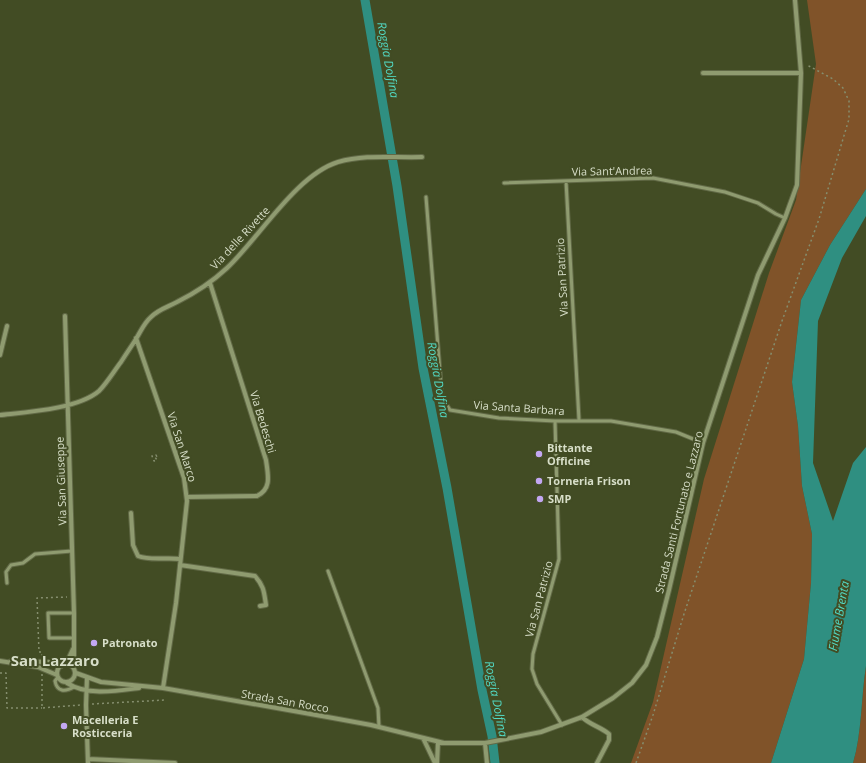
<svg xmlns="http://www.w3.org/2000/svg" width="866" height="763" font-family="'Open Sans',sans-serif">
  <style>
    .green { fill: #805329 }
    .water { fill: #2f8f81 }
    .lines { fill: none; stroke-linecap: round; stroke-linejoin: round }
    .canal { stroke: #2f8f81; stroke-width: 9 }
    .lane-casing { stroke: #616946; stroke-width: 5 }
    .street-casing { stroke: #616946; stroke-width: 6 }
    .path { stroke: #858e6e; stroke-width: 1.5; stroke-dasharray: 2 3; stroke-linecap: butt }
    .lane { stroke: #8f9b70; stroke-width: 3 }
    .street { stroke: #8f9b70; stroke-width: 4 }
    .poi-dot { fill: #c3a7f2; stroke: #424c24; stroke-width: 1.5 }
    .labels { text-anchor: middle; stroke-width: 4; stroke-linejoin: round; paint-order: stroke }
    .street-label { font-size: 11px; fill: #d7dec8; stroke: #424c24 }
    .poi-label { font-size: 11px; font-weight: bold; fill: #d7dec8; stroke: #424c24; text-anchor: start }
    .water-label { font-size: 12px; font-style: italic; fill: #52dac5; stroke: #424c24 }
    .district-label { font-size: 15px; font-weight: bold; fill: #d7dec8; stroke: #424c24 }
  </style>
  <rect width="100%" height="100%" fill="#424c24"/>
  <path class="green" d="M807,0H866V189L830,245L801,300L792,382L798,426L802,486L812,534L811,583L804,659L771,763H631L653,702L704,479L769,273L796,200L816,64Z
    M866,666V763H853C862,733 861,697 866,666Z"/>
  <path class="water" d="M866,189V216L842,258L818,321L813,463L833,521L853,463L866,447V666C861,697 862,733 853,763H771L804,659L811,583L812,534L802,486L798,426L792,382L801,300L830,245Z"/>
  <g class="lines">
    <path class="canal" d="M365,0L397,186L423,368L447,488L482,690L492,736L495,763"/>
    <defs>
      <path id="lane" d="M566,181L579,420
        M504,183L653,178L725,192L758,203L776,214L785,218
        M426,197L442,397L450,410L499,418L555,421H611L676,432L703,443
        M555,421L559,559L533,654L532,669L537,684L562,725
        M328,571L378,708L379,727
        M7,583L6,572L11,565L23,563L35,554L72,551
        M74,613H48L49,638H74
        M58,677L55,681C57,692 65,692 74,687"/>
      <path id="street" d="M703,73H801
        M65,316L74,613V668
        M136,338L184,478L187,501L176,603L163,688
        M0,355L7,326
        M0,415C27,412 78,409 99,391C107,383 114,371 121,362C126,354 131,347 136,339C141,331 144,323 151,317C159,309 168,307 177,302C195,293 212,282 227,268C259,238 296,175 338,162C365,154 394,158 422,157
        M187,497L257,496C272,489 268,475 266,460L210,283
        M131,513L133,545L138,556C150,561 167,557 180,559
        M180,565L255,576C264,586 264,592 266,605L260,606
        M0,661L38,667L57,675
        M11,661L48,662L61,666
        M57 673a9 9 0 1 1 18 0a9 9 0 1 1-18 0Z
        M66,664L73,649
        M76,673L101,682L163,688L333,718L371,725L444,743H485L541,732L582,717L613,698L632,683L646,665L657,637L669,590L703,443L758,275L785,218L797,185L801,73L795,0
        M87,678L86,705L88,763
        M67,683C87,696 116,691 139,688
        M582,717C590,725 601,727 609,734V740L597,763
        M423,738L435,763
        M485,743L487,763
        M88,759L175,763
        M437,763L438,742"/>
    </defs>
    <use href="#lane" class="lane-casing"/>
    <use href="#street" class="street-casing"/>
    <path class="path" d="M156,455L157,457H155L157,460L154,461L152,456Z
      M42,656V652H39L37,598L67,597
      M0,673H6L7,708H42
      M42,674V708L80,705
      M92,704L165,700
      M636,763L653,715L684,614L782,321L819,219L849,119V101L843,88L833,79L807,65"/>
    <use href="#lane" class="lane"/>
    <use href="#street" class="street"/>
  </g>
  <g class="poi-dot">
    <circle cx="539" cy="454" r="4"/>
    <circle cx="539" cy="481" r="4"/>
    <circle cx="540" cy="499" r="4"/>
    <circle cx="94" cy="643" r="4"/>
    <circle cx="64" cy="726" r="4"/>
  </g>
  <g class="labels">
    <g class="street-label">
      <text transform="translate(612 171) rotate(-1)" y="4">Via Sant'Andrea</text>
      <text transform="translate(240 238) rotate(-47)" y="4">Via delle Rivette</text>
      <text transform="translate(562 277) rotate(-93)" y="4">Via San Patrizio</text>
      <text transform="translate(519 408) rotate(4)" y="4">Via Santa Barbara</text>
      <text transform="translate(263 422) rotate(73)" y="4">Via Bedeschi</text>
      <text transform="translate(182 447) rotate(72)" y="4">Via San Marco</text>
      <text transform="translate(61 481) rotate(-92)" y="4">Via San Giuseppe</text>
      <text transform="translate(679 512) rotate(-76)" y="4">Strada Santi Fortunato e Lazzaro</text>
      <text transform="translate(539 599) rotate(-75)" y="4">Via San Patrizio</text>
      <text transform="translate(285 701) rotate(10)" y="4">Strada San Rocco</text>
    </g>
    <g class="poi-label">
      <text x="547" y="452">Bittante<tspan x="547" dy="13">Officine</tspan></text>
      <text x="547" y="485">Torneria Frison</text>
      <text x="548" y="503">SMP</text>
      <text x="102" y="647">Patronato</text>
      <text x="72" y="724">Macelleria E<tspan x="72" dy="13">Rosticceria</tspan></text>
    </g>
    <g class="water-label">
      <text transform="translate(388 60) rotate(80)" y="4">Roggia Dolfina</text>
      <text transform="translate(438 380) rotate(80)" y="4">Roggia Dolfina</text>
      <text transform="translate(839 616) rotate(-80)" y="4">Fiume Brenta</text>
      <text transform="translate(496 699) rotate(79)" y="4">Roggia Dolfina</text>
    </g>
    <g class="district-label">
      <text x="55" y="666">San Lazzaro</text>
    </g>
  </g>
</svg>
